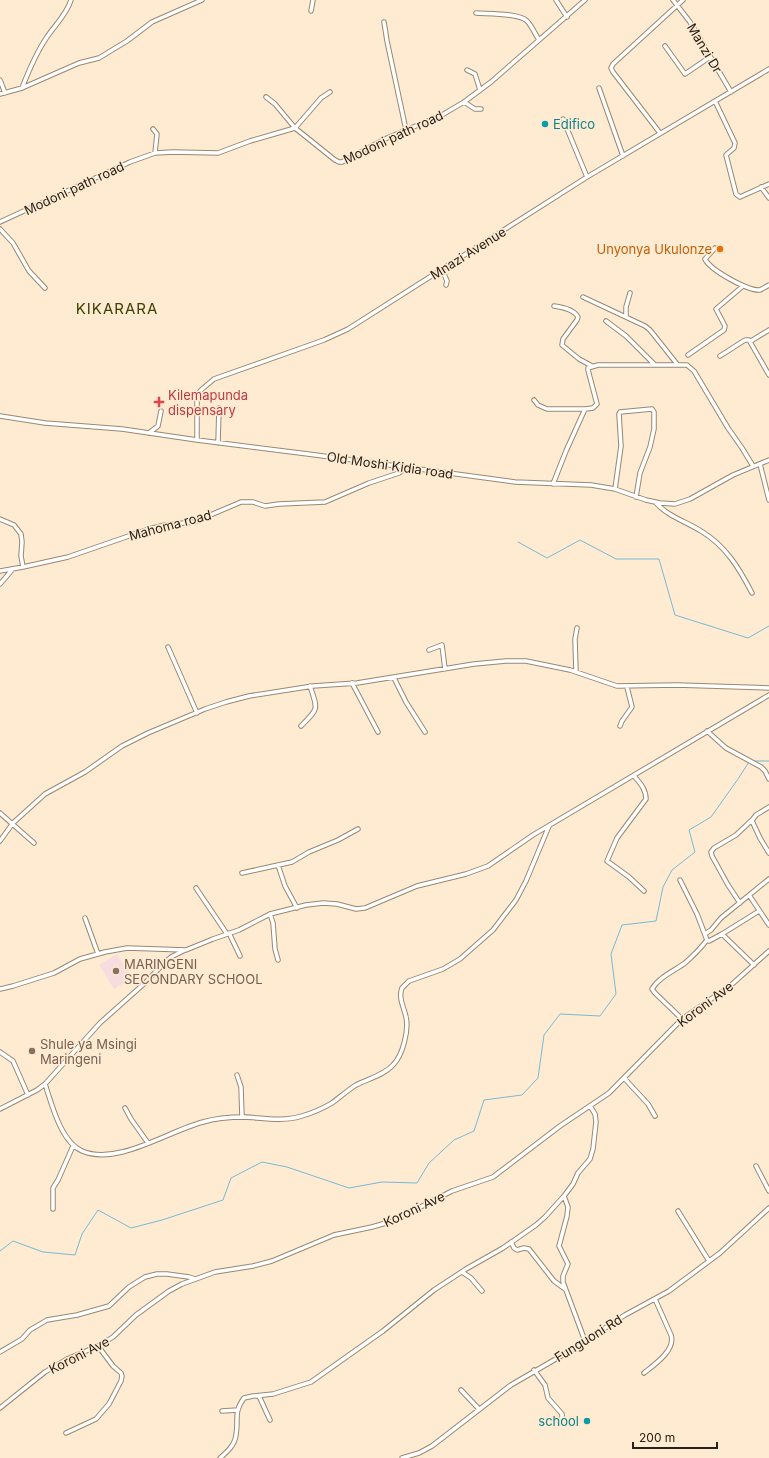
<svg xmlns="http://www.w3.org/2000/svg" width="769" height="1458" font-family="Inter,sans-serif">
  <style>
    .education { fill: #f7dde0 }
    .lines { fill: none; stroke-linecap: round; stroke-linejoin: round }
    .stream { stroke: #77bad5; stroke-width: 1 }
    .minor-casing { stroke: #998870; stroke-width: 5.5 }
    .minor { stroke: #fff; stroke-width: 3.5 }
    .culture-dot { fill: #0f9aa8; stroke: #feebd1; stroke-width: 1.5 }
    .food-dot { fill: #e8710a; stroke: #feebd1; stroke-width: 1.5 }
    .health-dot { fill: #e0444e; stroke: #feebd1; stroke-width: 1.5 }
    .education-dot { fill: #8d6e63; stroke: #feebd1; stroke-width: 1.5 }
    .labels { text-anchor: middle; stroke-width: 3; stroke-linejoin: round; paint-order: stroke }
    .street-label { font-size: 13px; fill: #292219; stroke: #feebd1 }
    .culture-label { font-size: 13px; fill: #0d838f; stroke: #feebd1; text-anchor: start }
    .food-label { font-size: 13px; fill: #c56008; stroke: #feebd1; text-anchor: end }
    .health-label { font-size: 13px; fill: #be3a42; stroke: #feebd1; text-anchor: start }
    .education-label { font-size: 13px; fill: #785e54; stroke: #feebd1; text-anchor: start }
    .quarter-label { font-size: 15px; letter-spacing: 1px; fill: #3a4103; stroke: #feebd1 }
  </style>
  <rect width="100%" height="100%" fill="#feebd1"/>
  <path class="education" d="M117,954L132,978L114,989L99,965Z"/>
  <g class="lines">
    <path class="stream" d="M518,542L547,558L580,540L616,559H659L675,615L748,638L769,626
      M753,761H769
      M0,1251L13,1241L43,1252L75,1255L82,1234L98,1210L131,1228L162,1220L223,1200L231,1178L262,1162L287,1167L349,1188L382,1182L417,1183L429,1163L454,1140L474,1131L484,1100L522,1095L538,1078L544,1035L560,1014L600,1016L616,994L611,954L622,925L656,921L663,887L672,870L695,852L689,830L711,817L738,779L749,762"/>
    <defs>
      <path id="minor" d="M556,0L567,17
        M673,0L690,22L731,92
        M311,11L313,0
        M476,13C488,14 519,13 527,21C532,26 535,34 539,40
        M384,22L387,41L406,130
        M665,46L685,74L710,57
        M467,70L475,74L480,90
        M0,80L5,93
        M22,88C29,70 36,53 47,37C55,25 67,14 71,0
        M599,88L623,156
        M0,94L22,88L79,63L99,58L127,41L152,22L202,0
        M266,97L275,104L295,128L321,98L330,92
        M715,101L735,143L734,148L726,155L736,194L740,197L769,184
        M464,102L475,109H481
        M563,119L587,177
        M153,129L157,134L155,153
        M660,133L613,72L611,68L613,64L683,0
        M761,187L769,198
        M0,222L130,162L155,153L173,152L218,153L250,141L295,128L335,160L339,162H342L387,138L442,115L464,102L491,82L585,0
        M0,229L13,243L29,271L45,288
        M715,248L705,259C710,270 748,291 760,290L769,285
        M442,269L447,281L446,285
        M583,297L645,326L650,330L677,364
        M554,306C562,307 574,310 578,317L577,320L563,339L562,345L579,359L592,366
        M626,316V307L630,293
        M606,321L626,336L654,364
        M751,341L769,330
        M688,355L724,330L725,326L716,309L743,286
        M720,356L745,340H749L769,375
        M534,400L538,405L547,409H585
        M0,416L45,423L122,429L197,440L308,454L515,482L591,485L615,489L646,500L660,503L675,504L690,499L733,475L769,460
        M149,433L158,426L161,411
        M197,440V396L201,390L214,379L324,340L348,329L587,177L769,69
        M218,443L219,408
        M760,464L769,500
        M553,484L566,451L585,409L593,408L597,404L588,370V368L598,365H687L694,371L728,428L742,448L753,466
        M615,489L621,446L619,414L620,412L652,409L654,412V429L650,447L640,473L636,497
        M656,503C669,517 685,521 701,531C726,546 739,568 752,593
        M0,519L14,525L21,534L22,542L21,556L23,567
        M0,571L23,567L68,557L149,529L165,525L194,522L241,502H253L265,506L279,504L325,502L369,483L399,473L406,468
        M0,584L12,570
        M168,647L197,713
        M429,650L442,645L445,669
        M576,672L575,639L577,628
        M394,678L406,702L425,732
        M352,683L378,732
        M301,726C319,708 318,710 310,686
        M620,726L622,721L632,707L627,687
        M707,731L726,748L761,767L765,771L769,779
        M634,776C640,783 646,789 646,799L617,838L607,861L629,877L644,891
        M0,813L34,843
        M752,821L760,838L769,853
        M0,841L13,823L45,794L85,772L122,746L148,733L205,709L226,702L249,696L313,686L357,683L474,664L506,661H526L570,670L617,686L677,685L769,688
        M278,865L285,886L297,908
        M242,873L292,862L309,852L338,840L358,829
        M680,880L697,914L707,940L709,941L722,934L754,965
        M196,888L227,934
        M749,895L769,925
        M740,903L728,885L712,856L711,852L714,848L736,835L753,819L756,815L769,807
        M270,914L273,923L275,949L278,960
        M85,918L98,954
        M229,933L240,956
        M705,934L711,930L721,918L769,879
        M722,934L759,911
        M0,989L13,986L54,973L80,959L105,952L127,948L186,950L213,939L239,930L270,914L306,905L323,903L337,904L356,909L365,908L417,886L466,874L488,866L533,835L769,695
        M682,1019L655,993L652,989C659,977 674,971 685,963C693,956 700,949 707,940
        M0,1052L13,1061L28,1095
        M237,1075L241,1087L242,1117
        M624,1078L648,1104L655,1116
        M45,1084C52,1105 61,1142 82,1151C118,1166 168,1131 203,1122C216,1118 231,1117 245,1117C263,1118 283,1122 302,1116C312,1113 322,1109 332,1103C340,1097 348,1090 356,1085C368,1079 384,1075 393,1065C403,1055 409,1030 406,1017C404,1007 398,998 402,988L409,981L443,969L460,959L493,930L516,900L526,881L549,826
        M125,1108L131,1119L148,1143
        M0,1109L37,1090L45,1084L100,1023L146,982L165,962L171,957L185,950
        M756,1166L769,1191
        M564,1196L568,1207L567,1216L559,1246L568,1264L563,1276V1282L585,1341
        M53,1209V1188L58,1180L73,1146
        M678,1211L709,1261
        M511,1242L514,1248L517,1250L524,1248L529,1249L554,1281L565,1289
        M462,1272L471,1278L482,1291
        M0,1352L22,1339L30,1330L47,1320L77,1315L109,1306L129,1287L145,1277L157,1274H167L189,1277L195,1279
        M534,1370L545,1385L548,1398L562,1414V1417L561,1420
        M644,1373C654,1365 676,1350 671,1335L655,1299
        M461,1390L479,1409
        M259,1396L270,1420
        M0,1408L45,1372L67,1359L98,1346L113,1337L136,1315L169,1291L182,1284L215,1272L253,1266L272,1261L334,1235L372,1227L393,1221L452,1191L493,1177L560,1126L609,1093L682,1019L730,986L769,951
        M222,1411L238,1410
        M66,1433L96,1419L109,1404L121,1381L122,1376L121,1373L113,1366L98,1346
        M220,1458C227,1452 235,1445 236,1435C239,1419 233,1413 244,1398L253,1396L273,1394L311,1382L383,1331L434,1290L466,1269L503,1248L536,1225L545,1217L564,1196L573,1184L578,1173L590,1159L593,1149L596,1122L595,1114L590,1106
        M402,1458L419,1453L432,1446L511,1385L573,1349L625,1315L669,1291L720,1253L769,1208"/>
    </defs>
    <use href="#minor" class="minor-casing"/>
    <use href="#minor" class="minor"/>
  </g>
  <g class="culture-dot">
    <circle cx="545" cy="124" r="4"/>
    <circle cx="587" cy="1421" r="4"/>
  </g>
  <circle class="food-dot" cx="720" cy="249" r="4"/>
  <path class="health-dot" d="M157 396h4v4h4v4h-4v4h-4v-4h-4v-4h4z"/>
  <g class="education-dot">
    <circle cx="116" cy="971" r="4"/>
    <circle cx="32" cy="1051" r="4"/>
  </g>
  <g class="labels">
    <g class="street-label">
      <text transform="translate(705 48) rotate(59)" y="5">Manzi Dr</text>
      <text transform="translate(393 137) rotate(-25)" y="5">Modoni path road</text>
      <text transform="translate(74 188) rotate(-25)" y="5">Modoni path road</text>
      <text transform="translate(468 253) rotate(-32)" y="5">Mnazi Avenue</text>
      <text transform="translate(390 465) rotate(8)" y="5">Old Moshi Kidia road</text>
      <text transform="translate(170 525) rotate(-15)" y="5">Mahoma road</text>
      <text transform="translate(705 1004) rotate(-37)" y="5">Koroni Ave</text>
      <text transform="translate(414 1209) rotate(-25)" y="5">Koroni Ave</text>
      <text transform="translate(588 1338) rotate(-32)" y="5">Funguoni Rd</text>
      <text transform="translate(79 1355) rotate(-27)" y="5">Koroni Ave</text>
    </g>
    <g class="culture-label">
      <text x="553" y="129">Edifico</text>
      <text x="579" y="1426" text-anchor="end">school</text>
    </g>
    <g class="food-label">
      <text x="712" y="254">Unyonya Ukulonze</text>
    </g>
    <g class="health-label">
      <text x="168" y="400">Kilemapunda<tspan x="168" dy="15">dispensary</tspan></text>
    </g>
    <g class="education-label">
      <text x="124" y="969">MARINGENI<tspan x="124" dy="15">SECONDARY SCHOOL</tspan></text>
      <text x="40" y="1049">Shule ya Msingi<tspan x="40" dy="15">Maringeni</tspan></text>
    </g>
    <g class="quarter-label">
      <text x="117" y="314">KIKARARA</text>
    </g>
  </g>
  <path d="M633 1442v6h84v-6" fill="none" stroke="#292219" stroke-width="2"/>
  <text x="639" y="1442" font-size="12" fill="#292219" stroke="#feebd1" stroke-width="3" paint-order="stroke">200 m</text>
</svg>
